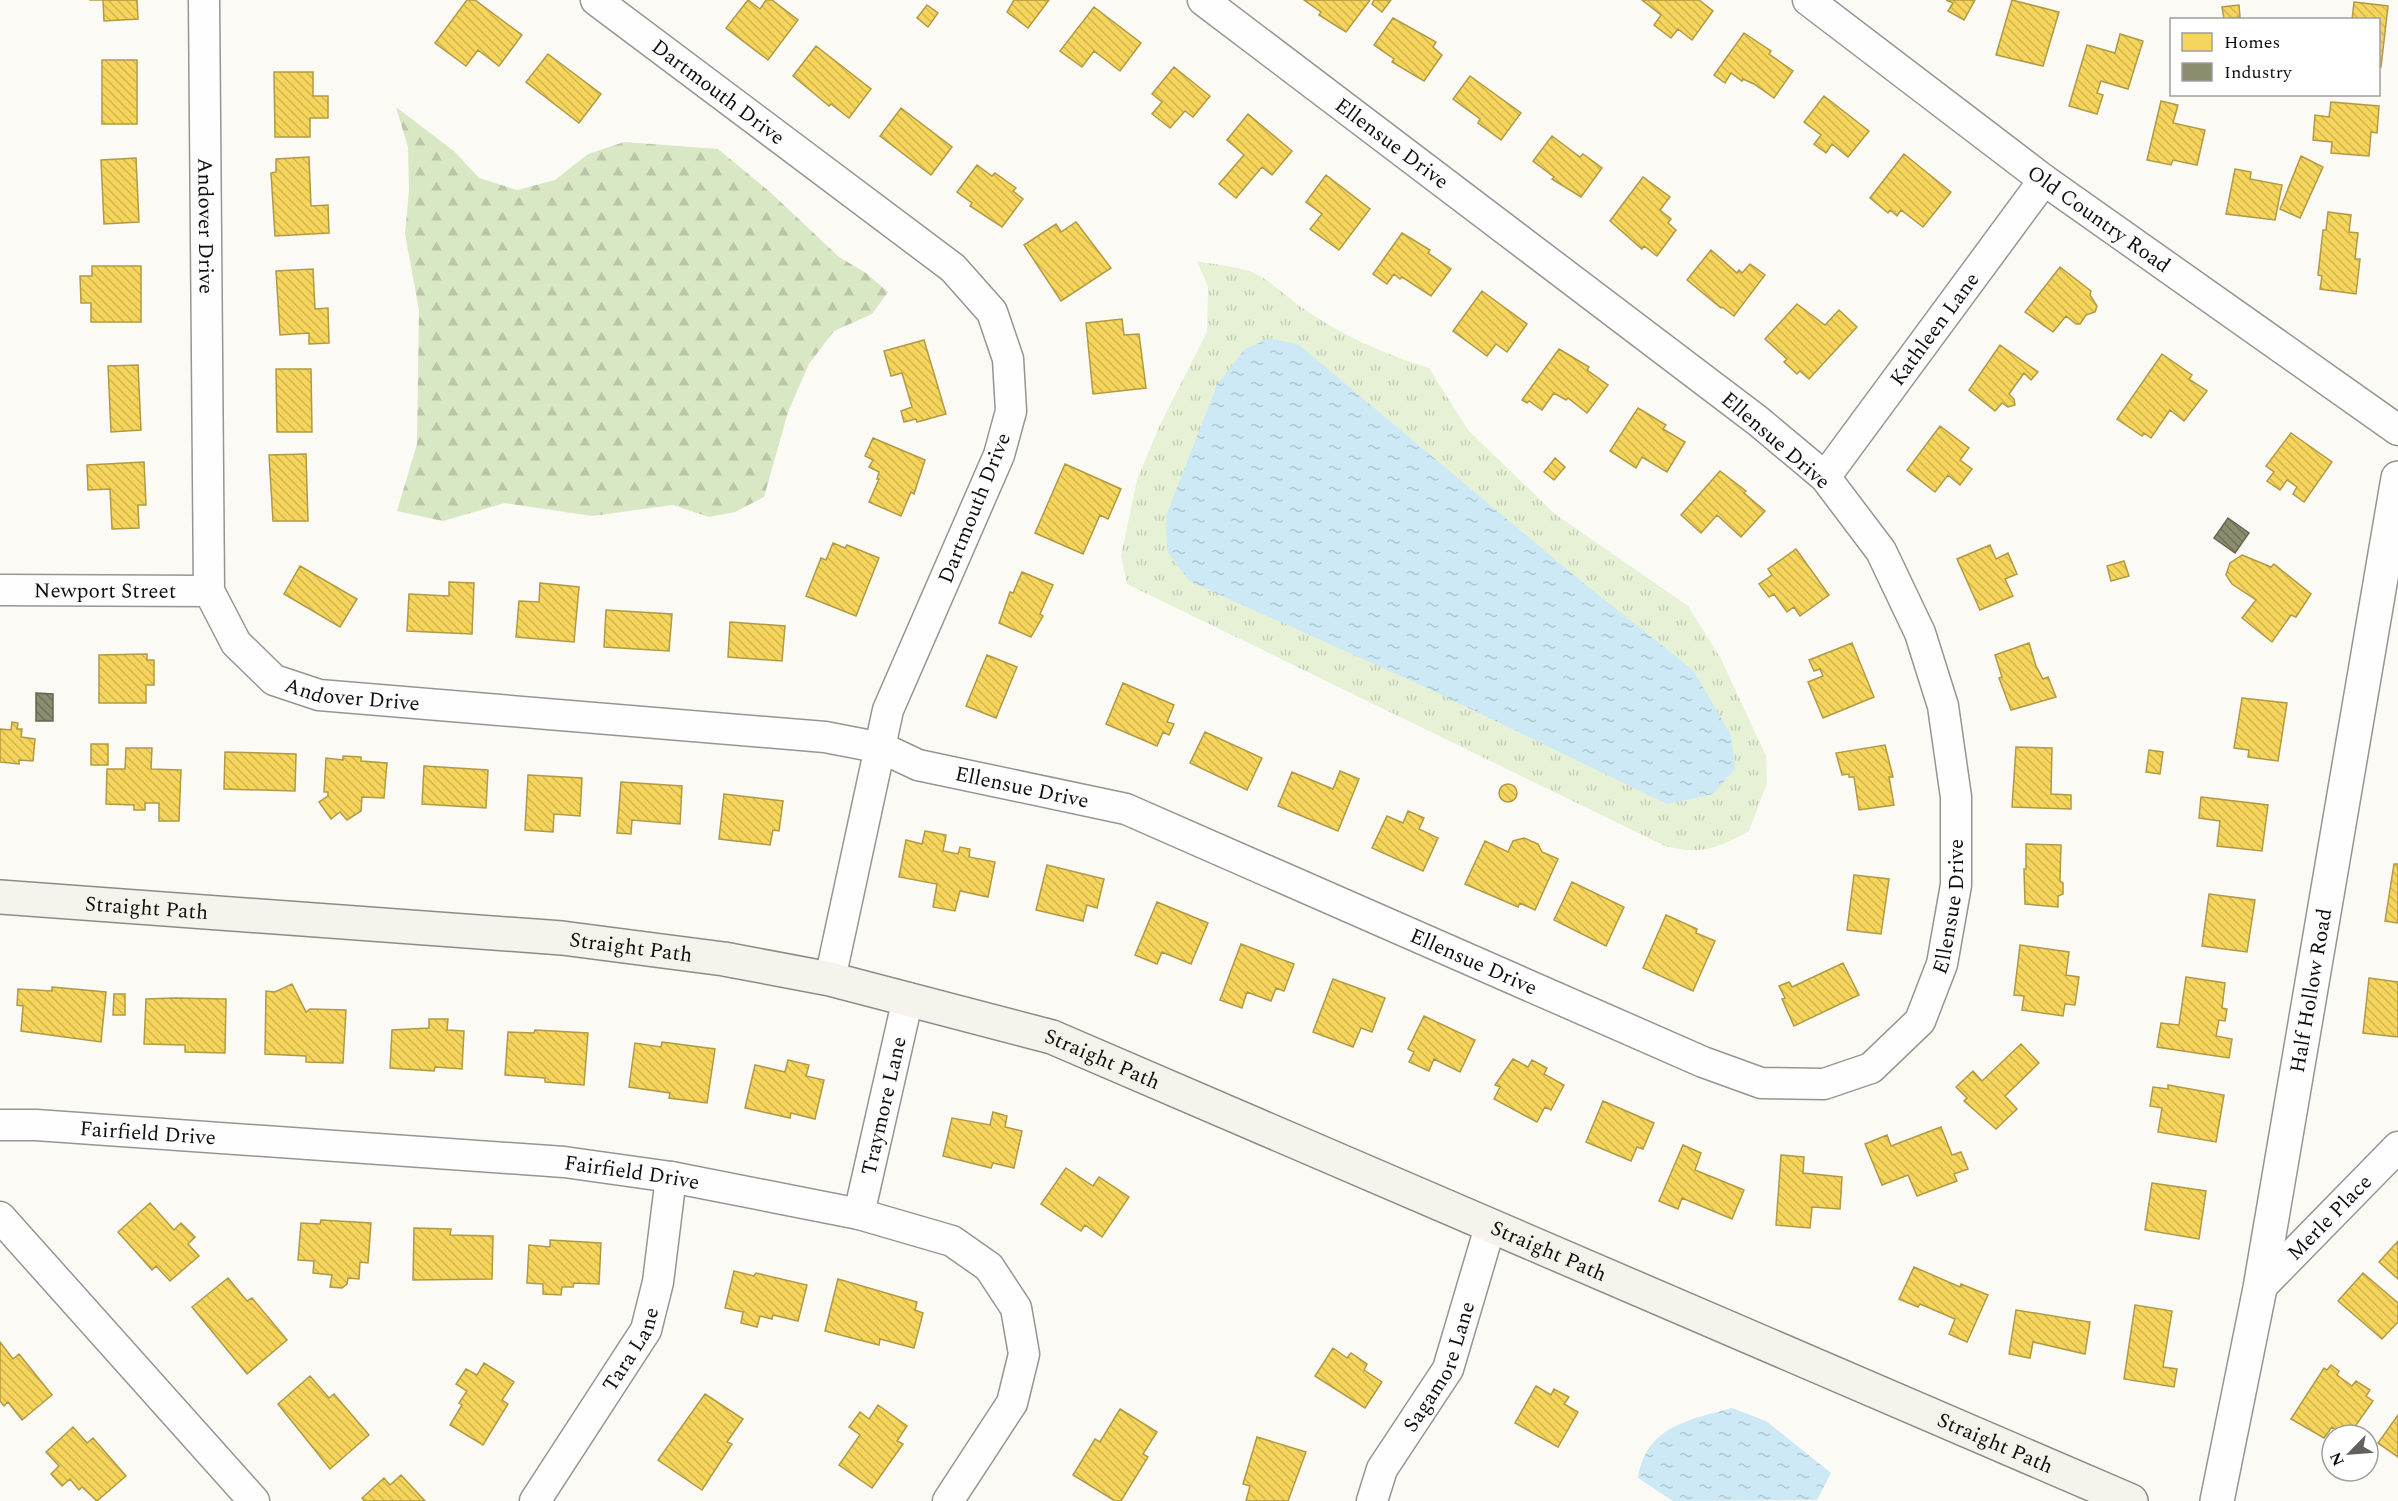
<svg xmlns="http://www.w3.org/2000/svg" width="2398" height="1501" font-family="Spectral,serif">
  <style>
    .grass { fill: url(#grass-tufts) }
    .forest { fill: url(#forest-firs) }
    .water { fill: url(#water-ripples) }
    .homes { fill: url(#homes-back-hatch); stroke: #b19a45; stroke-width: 1.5 }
    .industry { fill: url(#industry-back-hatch); stroke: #666652; stroke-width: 1.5 }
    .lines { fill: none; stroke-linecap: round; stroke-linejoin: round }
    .minor-casing { stroke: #969593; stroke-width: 33 }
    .tertiary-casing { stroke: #969593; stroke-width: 36 }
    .secondary-casing { stroke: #8c8b89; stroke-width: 36 }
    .minor { stroke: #fffefe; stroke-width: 30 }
    .tertiary { stroke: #fffefe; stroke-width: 33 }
    .secondary { stroke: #f5f3eb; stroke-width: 33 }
    .labels { text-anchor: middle; stroke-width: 6; stroke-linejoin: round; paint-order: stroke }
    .street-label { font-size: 21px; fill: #0f0f0f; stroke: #fff }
  </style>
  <defs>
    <pattern id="grass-tufts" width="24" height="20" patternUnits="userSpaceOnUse" patternTransform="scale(1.5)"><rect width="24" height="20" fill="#e7f1d6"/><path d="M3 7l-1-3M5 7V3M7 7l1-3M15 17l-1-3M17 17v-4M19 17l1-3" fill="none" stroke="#c5cdb6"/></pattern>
    <pattern id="forest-firs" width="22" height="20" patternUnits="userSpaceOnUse" patternTransform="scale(1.5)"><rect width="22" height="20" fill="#d9e8c4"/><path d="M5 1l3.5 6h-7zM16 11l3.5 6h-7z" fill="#b9c6a7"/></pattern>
    <pattern id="water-ripples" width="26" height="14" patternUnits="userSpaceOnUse" patternTransform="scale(1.5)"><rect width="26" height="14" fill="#cce9f5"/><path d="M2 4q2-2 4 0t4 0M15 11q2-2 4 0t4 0" fill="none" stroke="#aec7d1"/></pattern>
    <pattern id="homes-back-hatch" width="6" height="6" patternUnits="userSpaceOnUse" patternTransform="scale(1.5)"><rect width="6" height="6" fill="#f6d55c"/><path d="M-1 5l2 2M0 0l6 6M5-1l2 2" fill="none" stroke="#d2b64f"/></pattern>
    <pattern id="industry-back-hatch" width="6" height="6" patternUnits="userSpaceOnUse" patternTransform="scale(1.5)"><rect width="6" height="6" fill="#8c8c6e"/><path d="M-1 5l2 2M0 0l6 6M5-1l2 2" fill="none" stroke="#717159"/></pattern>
  </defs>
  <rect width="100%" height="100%" fill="#fcfaf5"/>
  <path class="grass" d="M1197,261C1215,265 1239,266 1256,274C1274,283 1287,298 1304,309C1343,336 1384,354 1429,368L1468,430L1555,514L1688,606L1721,659L1766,756L1767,783L1749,831C1716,849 1702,855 1665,846L1127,584L1121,556L1137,480L1159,427L1207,332L1208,287Z"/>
  <path class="forest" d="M396,107L455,152L479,178L517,190L555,180L588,154L624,142L718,149L770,192L839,257L866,273L888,292L872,314L834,331L809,364L788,412L764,497L735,512L709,517L673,505L592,516L505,503L443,521L397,511L417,444L419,310L405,234L409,190L408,147Z"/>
  <path class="water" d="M1270,338L1299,345L1582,582L1693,670L1731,735L1735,769L1713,794L1667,804L1423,686L1189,581L1167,551L1166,516L1217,385L1245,349Z
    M1732,1408L1766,1421L1831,1473L1817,1500L1673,1501L1638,1478C1646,1426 1689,1420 1732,1408Z"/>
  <path class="homes" d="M89,0H137L138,19L104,21L103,0Z
    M467,0H475L522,35L499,66L478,50L466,66L435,43Z
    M748,0L760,9L766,0H772L798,20L768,60L726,28Z
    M1014,0H1049L1028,28L1007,12Z
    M1304,0H1370L1346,32L1319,15L1321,12Z
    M1374,0H1391L1382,12L1372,4Z
    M1642,0H1699L1713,11L1692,40L1678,29L1671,38L1654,25L1661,15Z
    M1946,0H1975L1964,20L1948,11L1953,3Z
    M2012,0L2059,12L2043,66L1996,55Z
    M2354,2L2388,6L2381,67H2378V20H2352Z
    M927,5L938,13L928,27L917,18Z
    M2239,5L2240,17L2224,19L2222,7Z
    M1094,7L1141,43L1120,71L1094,51L1082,67L1060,51Z
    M1393,18L1436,42L1433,47L1442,55L1424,81L1392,62L1394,59L1374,45Z
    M1744,33L1771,51L1769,54L1793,71L1774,98L1754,84L1743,79L1742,81L1731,73L1725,83L1714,75Z
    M2120,34L2143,41L2128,89L2101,81L2097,93L2103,95L2097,114L2069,106L2087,45L2115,53Z
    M816,46L871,89L849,118L831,104L829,106L793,76Z
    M548,54L601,94L579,123L526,82Z
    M102,60H137V124H102Z
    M1174,67L1210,96L1193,117L1185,111L1170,128L1152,114L1162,102L1152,94Z
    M274,72H313V96H328V118H310V137H275Z
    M1470,76L1521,113L1501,140L1478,123L1480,119L1453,99Z
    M1824,96L1869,131L1848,157L1832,144L1826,153L1814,144L1821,135L1804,122Z
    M2161,101L2178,105L2173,123L2205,130L2197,165L2173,160L2171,165L2147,160Z
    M2331,102L2379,106L2377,133L2371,132L2369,156L2331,153L2332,142L2313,140L2315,115L2329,117Z
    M901,108L952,147L931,175L880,136Z
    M1248,114L1292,151L1272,175L1262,167L1236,198L1219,184L1244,155L1227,140Z
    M1552,136L1580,157L1583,154L1602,168L1581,197L1552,179L1554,177L1533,161Z
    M1904,154L1951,192L1923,227L1901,210L1897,216L1890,210L1888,213L1870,198Z
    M2301,156L2323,167L2300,218L2280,209Z
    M309,157L311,206L328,205L329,233L275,236L271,173L276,172V159Z
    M136,158L139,222L104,224L101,160Z
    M977,165L992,176L995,173L1016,188L1013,191L1023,199L1002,227L970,206L972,203L957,192Z
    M2235,169L2251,172L2250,179L2282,185L2275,220L2226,214Z
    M1326,175L1370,209L1339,250L1310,229L1322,214L1306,202Z
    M1643,177L1670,197L1660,210L1671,219L1668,223L1676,230L1657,256L1644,246L1642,249L1610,221Z
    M2328,212L2351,215L2349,232L2358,233L2355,259H2360L2356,294L2320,289L2322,276L2318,275L2323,230H2326Z
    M1076,222L1111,268L1061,301L1024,245L1056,224L1061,232Z
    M1402,233L1430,250L1428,253L1451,269L1431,296L1402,277L1400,279L1394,274L1387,284L1373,274Z
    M1711,250L1737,273L1739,270L1742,273L1750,264L1765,275L1734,316L1722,307L1721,308L1687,280Z
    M92,266H141V322H91V303H81L80,276H92Z
    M2060,267L2091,291L2090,295L2097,306L2095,312L2086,315L2080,324H2076L2066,316L2053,332L2025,312Z
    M313,269L315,309L328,308L329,343L309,344V333L280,335L276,271Z
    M1482,291L1527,324L1507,352L1496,344L1487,356L1453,331Z
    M1797,304L1825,325L1839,310L1857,327L1809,379L1800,371L1797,374L1784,362L1787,359L1765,339Z
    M1122,319L1124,335L1139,334L1146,388L1093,394L1086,323Z
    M924,340L946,414L917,422L916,419L904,422L901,411L912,407L902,373L891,376L884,351Z
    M2000,345L2038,372L2031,380L2024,373L2009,394L2014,399L2015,405L2008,407L2002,403L1995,411L1969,390Z
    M1559,349L1589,367L1587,370L1608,385L1587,413L1568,398L1566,400L1554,393L1542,410L1529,401L1527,403L1522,400Z
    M2162,354L2192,375L2189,379L2207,391L2184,421L2170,410L2151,438L2144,433L2142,436L2117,419Z
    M138,365L141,430L111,432L108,366Z
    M276,369H311L312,432H277Z
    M1638,408L1666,425L1663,429L1685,442L1667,472L1642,457L1636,468L1610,451Z
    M1940,426L1969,448L1960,460L1972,469L1960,485L1948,475L1935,492L1907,470Z
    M2291,433L2332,462L2304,502L2293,494L2297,487L2287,480L2280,490L2267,481L2274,472L2266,466Z
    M873,438L925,460L914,494L911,492L901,516L869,502L879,479H877L879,472L869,467L873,460L865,456Z
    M306,454L308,521H273L269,455Z
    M1555,458L1565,467L1554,480L1544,472Z
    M144,462L146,505H138L139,528L112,529L110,489L88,490L87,465Z
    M1065,464L1121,489L1108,519L1100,515L1083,554L1035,533Z
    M1720,471L1746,491L1744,493L1765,511L1741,537L1717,515L1701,533L1681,515Z
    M833,543L845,548L847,545L879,558L856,616L806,596L821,558L826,560Z
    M1990,545L1996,559L2008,553L2017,574L2005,579L2013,596L1980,610L1957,559Z
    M1796,549L1829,595L1800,616L1794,607L1787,612L1774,594L1769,597L1759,584L1772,575L1768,569Z
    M2242,555L2271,567L2274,564L2311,594L2296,617L2291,615L2272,642L2242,618L2256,600L2232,584L2226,575L2230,563Z
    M2124,561L2129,576L2111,581L2107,566Z
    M300,566L357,599L340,627L284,594Z
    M1022,572L1053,585L1040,614L1043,616L1031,637L999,623L1010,592L1013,593Z
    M449,582L474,583L472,634L407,631L409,594L449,596Z
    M540,583L579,587L574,642L516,637L519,601L539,602Z
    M606,610L672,614L669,651L604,647Z
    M730,622L785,626L782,661L728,657Z
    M1852,643L1874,697L1823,718L1808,682L1823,676L1820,669L1814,671L1809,660Z
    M2029,643L2036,666L2043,679L2048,677L2056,697L2011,710L1999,678L2002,677L1995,655Z
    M147,654V660H154V685H146V703H99V655Z
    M987,655L1017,667L996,718L966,706Z
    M1123,683L1174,705L1167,722L1174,724L1169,735L1163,732L1157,746L1106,724Z
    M2242,698L2287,703L2278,761L2248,757L2249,750L2234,748Z
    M12,722L18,723L17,729H22L21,737L35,739L33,761L19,760V764L0,762V729L11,730Z
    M1205,732L1262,758L1247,790L1190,763Z
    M91,744H108V765H91Z
    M1885,745L1893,777H1889L1894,805L1859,810L1854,777H1849V774L1842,775L1836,753Z
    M2016,747L2052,748L2051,794L2071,795V809L2012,807Z
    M126,748H152L151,769L181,770L179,821H159V803H145V810H134V805L106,804L107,769H125Z
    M2149,750L2163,752L2160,774L2146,772Z
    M225,752L296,754L295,791L224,789Z
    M343,756L361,757V761L387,763L384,798L362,797L361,811L347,820L340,812L331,819L319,802L328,796V792H324L326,758L343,760Z
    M424,766L488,770L486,808L422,804Z
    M1340,771L1359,779L1338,831L1278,806L1292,772L1333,789Z
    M528,775L582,778L580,816L554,814L553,832L525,830Z
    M621,782L682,786L680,824L632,820L631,834L617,833Z
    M1499 793a9 9 0 1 1 18 0a9 9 0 1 1-18 0Z
    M724,794L783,801L779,831L773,830L770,845L719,839Z
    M2201,797L2268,805L2262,851L2217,846L2220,821L2199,818Z
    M1408,811L1424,818L1419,829L1438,838L1423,871L1372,848L1387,816L1403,823Z
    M925,831L946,835L943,851L958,854L960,847L970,849L969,857L995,862L988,897L960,891L955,911L933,907L937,884L899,877L906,840L922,844Z
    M1524,838L1538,844L1542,852L1558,859L1535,910L1520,903L1518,907L1465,884L1485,841L1508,852L1513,841Z
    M2026,844L2061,845L2060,881L2063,883V894L2058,896V907L2025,904L2024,869H2026Z
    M2394,864H2398V923L2385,921Z
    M1047,865L1104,879L1097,908L1087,905L1083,921L1036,910Z
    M1854,875L1889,879L1881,934L1847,930Z
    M1572,882L1624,907L1606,946L1554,920Z
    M2209,894L2255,900L2247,952L2202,946Z
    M1157,902L1208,923L1191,964L1162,952L1157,964L1135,955Z
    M1666,915L1697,929L1696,933L1715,941L1693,991L1643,968Z
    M1241,944L1294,964L1284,991L1276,988L1271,1001L1247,992L1242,1008L1220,1000Z
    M2020,945L2069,952L2066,975L2079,977L2075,1005L2065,1004L2063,1016L2022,1010L2024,996L2014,995Z
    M1843,963L1859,995L1794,1026L1782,999L1785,998L1779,986L1789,982L1792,987Z
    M2186,977L2225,983L2222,1008L2227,1009L2225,1021L2219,1020L2216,1036L2232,1039L2229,1058L2157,1047L2161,1023L2179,1025Z
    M2369,978L2398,982V1037L2363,1033Z
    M1333,979L1385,998L1372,1032L1361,1028L1353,1047L1313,1032Z
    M292,984L306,1012L310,1009L346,1010L343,1063L306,1062V1056L265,1054L266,991L275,992Z
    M52,987L106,992L101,1042L21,1031L23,1006L17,1005L18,989L52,991Z
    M114,994H125V1015H113Z
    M174,998L226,999L225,1053L185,1052V1045L144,1044L146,999Z
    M1424,1016L1475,1040L1460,1072L1434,1059L1429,1071L1409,1062L1414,1052L1408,1049Z
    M429,1019H448L447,1030L464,1031L462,1069L435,1067L434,1071L390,1068L392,1030L429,1028Z
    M535,1030L588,1033L584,1085L545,1082V1078L505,1075L508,1032L534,1033Z
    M662,1042L715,1049L707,1103L669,1098L670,1093L629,1087L635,1043L661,1047Z
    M2021,1044L2039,1063L2005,1096L2017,1109L1996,1129L1964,1101L1967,1098L1956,1087L1973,1071L1982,1081Z
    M1513,1059L1528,1067L1532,1060L1547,1068L1544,1074L1564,1085L1551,1110L1545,1107L1537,1122L1494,1099L1500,1087L1495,1085Z
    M788,1060L809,1065L806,1076L824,1080L815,1119L791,1113L790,1118L745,1108L755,1065L785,1072Z
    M2168,1085L2224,1095L2216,1142L2158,1132L2162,1108L2150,1106L2153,1087L2168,1089Z
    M1603,1101L1654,1123L1643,1149L1637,1147L1631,1161L1586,1142Z
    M993,1112L1007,1116L1005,1127L1022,1131L1014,1168L993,1163L991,1168L943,1156L952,1118L990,1125Z
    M1941,1127L1952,1155L1961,1152L1968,1169L1954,1174L1957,1181L1917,1196L1908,1175L1882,1185L1865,1144L1887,1135L1891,1146Z
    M1683,1145L1701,1153L1695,1170L1744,1190L1732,1219L1682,1198L1678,1209L1659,1201Z
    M1781,1155L1804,1157L1803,1173L1842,1177L1840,1209L1812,1207L1810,1228L1776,1225Z
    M1066,1168L1093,1186L1099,1177L1129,1197L1102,1237L1085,1225L1081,1231L1041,1204Z
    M2152,1183L2206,1191L2199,1239L2145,1230Z
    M150,1203L174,1230L181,1223L195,1237L188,1244L199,1256L170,1281L156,1266L152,1270L118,1232Z
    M321,1220L371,1223L368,1263L360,1262L359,1279L348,1278L347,1284L342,1288L330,1287L332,1275L313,1273L314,1261L298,1260L301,1223L320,1224Z
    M414,1228L451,1229L450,1235L493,1236L492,1279L413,1280Z
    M550,1240L601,1243L599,1284L574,1283L573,1287H562L561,1295L543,1294V1284L527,1283L529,1245L550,1247Z
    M2398,1241V1279L2379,1262Z
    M1914,1267L1960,1287L1961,1284L1988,1295L1967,1342L1949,1334L1955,1319L1920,1304L1918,1307L1899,1299Z
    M734,1271L754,1276L756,1273L807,1285L798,1321L773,1315L772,1319L760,1316L757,1327L741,1323L743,1312L725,1308Z
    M2363,1273L2398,1303V1322L2382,1339L2338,1301Z
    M228,1278L247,1301L252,1298L287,1340L247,1374L192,1307Z
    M838,1279L917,1302L915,1310L923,1313L914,1348L880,1339L879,1345L825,1331Z
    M2135,1305L2172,1311L2163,1367L2177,1369L2174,1387L2124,1379Z
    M2016,1310L2090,1322L2085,1354L2033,1342L2030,1358L2009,1354Z
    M0,1342L13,1359L19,1354L52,1395L22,1420L8,1402L4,1406L0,1401Z
    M1333,1348L1347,1358L1351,1353L1367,1364L1364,1370L1382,1382L1365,1408L1315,1376Z
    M484,1363L514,1382L502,1400L508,1404L483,1445L450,1425L462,1405L459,1403L467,1391L456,1384L466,1369L477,1375Z
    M2331,1365L2339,1371L2337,1375L2352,1386L2356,1381L2370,1390L2366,1396L2373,1401L2349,1435H2343L2332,1427L2324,1438L2291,1419L2324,1368L2327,1370Z
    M310,1376L329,1398L334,1394L369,1435L330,1469L278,1404Z
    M1536,1386L1551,1395L1554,1389L1569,1397L1564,1404L1578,1412L1558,1447L1515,1423Z
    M705,1394L743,1419L727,1442L732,1444L702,1490L658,1460Z
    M878,1405L907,1426L897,1441L903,1444L872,1488L839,1465L860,1435L849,1427L860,1412L869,1419Z
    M1120,1409L1157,1432L1143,1454L1148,1457L1121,1501H1115L1073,1475L1095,1439L1100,1442Z
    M2398,1415V1457L2378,1443Z
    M73,1427L87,1443L93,1438L126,1476L97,1501L82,1487L79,1490L70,1479L62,1486L51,1474L59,1466L46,1452Z
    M1257,1437L1306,1452L1288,1501H1246L1250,1486L1243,1484Z
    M401,1475L425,1501H364L362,1498L384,1478L390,1485Z"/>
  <path class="industry" d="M2228,518L2249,533L2235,553L2214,538Z
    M36,693L53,694V721H36Z"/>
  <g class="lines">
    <defs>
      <g id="minor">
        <path id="s1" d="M204,0L209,591L236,643L274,680L319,695L825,737L882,748L918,765L1126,809L1703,1062L1761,1083L1824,1084L1871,1068L1920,1021L1942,964L1956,885V797L1943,706L1920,633L1881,551L1825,477L1758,421L1203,0"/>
        <path id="s2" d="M596,0L953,268L992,312L1008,359L1011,411L999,455L888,710L830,979"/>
        <path id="s3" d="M1808,0L2044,180L2398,430"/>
        <path id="s4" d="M1825,477L2044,180"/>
        <path id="s5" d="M0,590L209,591"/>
        <path id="s6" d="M0,1125H36L564,1162L671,1177L859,1214L952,1241L989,1267L1016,1308L1024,1354L1012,1403L948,1501"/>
        <path id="s7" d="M859,1214L908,998"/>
        <path d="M0,1217L254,1501"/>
        <path id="s8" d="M2260,1288L2398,1147"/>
        <path id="s9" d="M535,1501L646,1330L658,1282L671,1177"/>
        <path id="s10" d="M1372,1501L1382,1469L1448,1369L1490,1227"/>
      </g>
      <g id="tertiary">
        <path id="s11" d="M2217,1501L2260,1288L2398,478"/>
      </g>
      <g id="secondary">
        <path id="s12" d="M0,897L562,938L724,959L830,979L1052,1037L2131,1501"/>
      </g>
    </defs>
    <use href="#minor" class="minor-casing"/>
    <use href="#tertiary" class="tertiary-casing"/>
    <use href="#secondary" class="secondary-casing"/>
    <use href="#minor" class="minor"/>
    <use href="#tertiary" class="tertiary"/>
    <use href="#secondary" class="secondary"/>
  </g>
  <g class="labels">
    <g class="street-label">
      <text dy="7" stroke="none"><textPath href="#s2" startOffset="153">Dartmouth Drive</textPath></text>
      <text transform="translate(1392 143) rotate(37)" y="7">Ellensue Drive</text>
      <text dy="7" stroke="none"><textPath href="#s3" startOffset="364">Old Country Road</textPath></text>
      <text dy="7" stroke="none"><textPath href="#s1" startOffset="226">Andover Drive</textPath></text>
      <text dy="7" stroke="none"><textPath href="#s4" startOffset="184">Kathleen Lane</textPath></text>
      <text transform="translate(1776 440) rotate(41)" y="7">Ellensue Drive</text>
      <text transform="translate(974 508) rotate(-68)" y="7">Dartmouth Drive</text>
      <text dy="7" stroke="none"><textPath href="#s5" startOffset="105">Newport Street</textPath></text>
      <text dy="7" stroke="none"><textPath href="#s1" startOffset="783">Andover Drive</textPath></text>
      <text dy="7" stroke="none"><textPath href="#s1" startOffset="1462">Ellensue Drive</textPath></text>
      <text dy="7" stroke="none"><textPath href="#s1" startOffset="2560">Ellensue Drive</textPath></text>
      <text dy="7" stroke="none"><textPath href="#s12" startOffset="147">Straight Path</textPath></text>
      <text dy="7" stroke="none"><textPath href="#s12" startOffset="633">Straight Path</textPath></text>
      <text dy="7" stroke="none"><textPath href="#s1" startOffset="1948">Ellensue Drive</textPath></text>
      <text dy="7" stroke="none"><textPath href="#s11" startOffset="519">Half Hollow Road</textPath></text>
      <text dy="7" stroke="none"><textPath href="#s12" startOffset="1119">Straight Path</textPath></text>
      <text dy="7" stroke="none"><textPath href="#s7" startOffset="111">Traymore Lane</textPath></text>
      <text dy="7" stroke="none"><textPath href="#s6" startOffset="148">Fairfield Drive</textPath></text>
      <text dy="7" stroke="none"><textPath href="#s6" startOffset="634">Fairfield Drive</textPath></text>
      <text dy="7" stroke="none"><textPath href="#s8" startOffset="99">Merle Place</textPath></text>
      <text dy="7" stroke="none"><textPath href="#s12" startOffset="1605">Straight Path</textPath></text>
      <text dy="7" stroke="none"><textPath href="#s9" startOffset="180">Tara Lane</textPath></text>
      <text dy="7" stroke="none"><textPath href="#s10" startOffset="152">Sagamore Lane</textPath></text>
      <text dy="7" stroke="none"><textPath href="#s12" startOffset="2091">Straight Path</textPath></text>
    </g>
  </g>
  <rect x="2170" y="18" width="210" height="78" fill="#ffffff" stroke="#9f9f9f" stroke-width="1.5"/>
  <rect x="2182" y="33" width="30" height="18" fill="#f6d55c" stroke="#9f9f9f" stroke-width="1.5"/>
  <text x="2224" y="48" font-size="18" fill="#0f0f0f">Homes</text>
  <rect x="2182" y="63" width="30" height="18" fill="#8c8c6e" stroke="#9f9f9f" stroke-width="1.5"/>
  <text x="2224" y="78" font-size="18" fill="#0f0f0f">Industry</text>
  <g transform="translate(2350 1453) rotate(245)"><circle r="28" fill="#ffffff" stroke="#9f9f9f" stroke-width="1.5"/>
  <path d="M0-4.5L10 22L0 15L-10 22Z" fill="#626160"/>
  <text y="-9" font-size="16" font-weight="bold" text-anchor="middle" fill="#0f0f0f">N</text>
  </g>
</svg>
